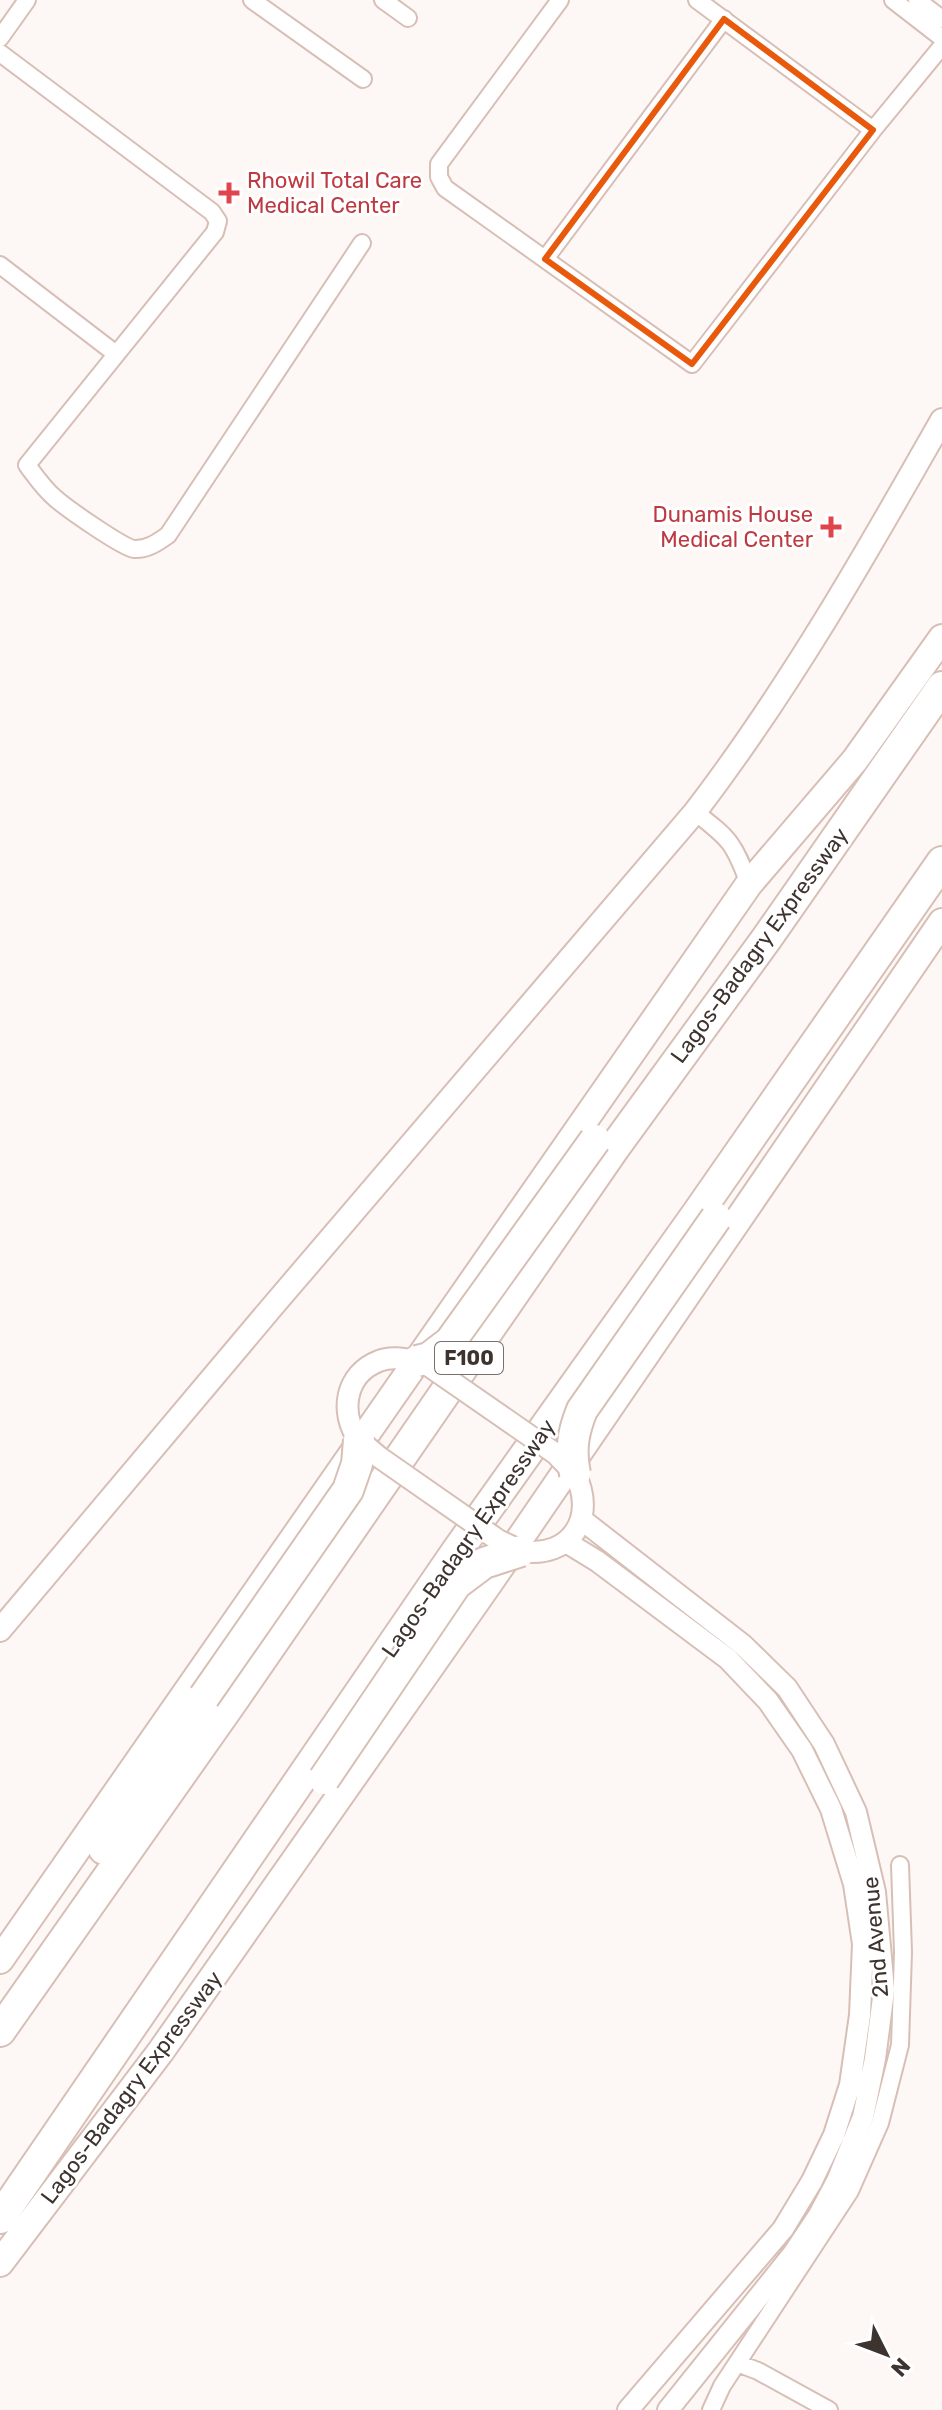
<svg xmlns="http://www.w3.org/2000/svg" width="942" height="2410" font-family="Rubik,sans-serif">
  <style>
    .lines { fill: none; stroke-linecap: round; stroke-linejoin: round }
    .minor-casing { stroke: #d8bfb6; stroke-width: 20 }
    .tertiary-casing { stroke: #d8bfb6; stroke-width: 24 }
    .secondary-casing { stroke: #d8bfb6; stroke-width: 26 }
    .primary-casing { stroke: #d8bfb6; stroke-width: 30 }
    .motorway-casing { stroke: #d8bfb6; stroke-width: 34 }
    .minor { stroke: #fff; stroke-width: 16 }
    .tertiary { stroke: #fff; stroke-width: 20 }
    .secondary { stroke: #fff; stroke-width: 22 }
    .primary { stroke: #fff; stroke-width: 26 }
    .motorway { stroke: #fff; stroke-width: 30 }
    .tertiary-bridge-casing { stroke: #d8bfb6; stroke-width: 24; stroke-linecap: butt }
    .motorway-bridge-casing { stroke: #d8bfb6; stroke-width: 34; stroke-linecap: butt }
    .tertiary-bridge { stroke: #fff; stroke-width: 20 }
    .motorway-bridge { stroke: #fff; stroke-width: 30 }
    .marked { fill: none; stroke: #e8590c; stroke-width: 6; stroke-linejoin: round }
    .health-dot { fill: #e0444e; stroke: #fff; stroke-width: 3 }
    .labels { text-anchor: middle; stroke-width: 6; stroke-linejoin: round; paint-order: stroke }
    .shield { fill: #fff; stroke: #77706d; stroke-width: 2 }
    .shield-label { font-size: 20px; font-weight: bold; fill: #3d332f }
    .health-label { font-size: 22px; fill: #be3a42; stroke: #fff; text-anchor: start }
    .street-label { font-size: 22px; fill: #3d332f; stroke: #fff }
  </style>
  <rect width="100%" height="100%" fill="#fdf8f6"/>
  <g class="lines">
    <defs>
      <path id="minor" d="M252,0L363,79
        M383,0L408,18
        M560,0L439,164V177L445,188L692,364L873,130L942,46
        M697,0L873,130
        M893,0L942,38
        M917,0L942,19
        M0,38L27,0
        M0,53L212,212L218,221L215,232L27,465C36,477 44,489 55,498C66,508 122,547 134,549C147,550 158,542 168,535L362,243
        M545,259L724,19
        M0,265L116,354
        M695,812C730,839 734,843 749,884
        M737,2363L758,2371L829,2410
        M711,2410L722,2386L850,2191L880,2123L900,2045L903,1952L900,1865"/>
      <path id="tertiary" d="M359,1440C339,1413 345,1374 379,1361C391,1356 405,1359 417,1361
        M581,1519L743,1645L787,1688L824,1744L856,1812L875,1892L884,1990L875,2059L863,2117L837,2181L819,2215L793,2254L668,2410
        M566,1542L597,1561L728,1659L768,1701L802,1750L831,1809L854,1884L863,1944L860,2015L850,2085L834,2135L812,2181L783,2229L628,2410
        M521,1551C571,1559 597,1517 575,1474"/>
      <path id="secondary" d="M0,1630L272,1307L695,812C789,689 866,554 942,420"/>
      <path id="primary" d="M0,1960L749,884L855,760L942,638
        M0,2263L161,2051L490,1582L942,922"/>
      <path id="motorway" d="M104,1849L204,1697
        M0,2031L233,1700L614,1148L767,938L942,687
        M0,2218L457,1551L697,1214L942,862"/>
    </defs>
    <use href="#minor" class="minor-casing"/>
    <use href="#tertiary" class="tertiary-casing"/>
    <use href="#secondary" class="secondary-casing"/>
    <use href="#primary" class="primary-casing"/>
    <use href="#motorway" class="motorway-casing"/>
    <use href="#minor" class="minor"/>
    <use href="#tertiary" class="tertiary"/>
    <use href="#secondary" class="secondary"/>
    <use href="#primary" class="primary"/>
    <use href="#motorway" class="motorway"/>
    <defs>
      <path id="tertiary-bridge" d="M417,1361L429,1366L556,1454L575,1474
        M359,1440L379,1457L498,1540L521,1551"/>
      <path id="motorway-bridge" d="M417,1361L429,1358L450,1342L595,1140
        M575,1474C570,1450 573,1432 582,1410L716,1218
        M204,1697L348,1490L357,1464L359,1440
        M324,1779L456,1584L484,1563L521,1551"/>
    </defs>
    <use href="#tertiary-bridge" class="tertiary-bridge-casing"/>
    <use href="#motorway-bridge" class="motorway-bridge-casing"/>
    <use href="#tertiary-bridge" class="tertiary-bridge"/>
    <use href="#motorway-bridge" class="motorway-bridge"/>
  </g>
  <path class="marked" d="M724,19L873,130L692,364L545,259Z"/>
  <g class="health-dot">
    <path d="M225 181h8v8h8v8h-8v8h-8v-8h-8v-8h8z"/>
    <path d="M827 515h8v8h8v8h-8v8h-8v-8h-8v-8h8z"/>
  </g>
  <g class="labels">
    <rect class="shield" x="435" y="1342" width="68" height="32" rx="6"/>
    <g class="shield-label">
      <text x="469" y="1365">F100</text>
    </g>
    <g class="health-label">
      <text x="247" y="188">Rhowil Total Care<tspan x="247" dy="25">Medical Center</tspan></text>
      <text x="813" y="522" text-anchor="end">Dunamis House<tspan x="813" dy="25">Medical Center</tspan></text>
    </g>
    <g class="street-label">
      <text transform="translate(759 945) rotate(-54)" y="8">Lagos-Badagry Expressway</text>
      <text transform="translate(468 1538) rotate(-55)" y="8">Lagos-Badagry Expressway</text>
      <text transform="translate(875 1937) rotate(-95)" y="8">2nd Avenue</text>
      <text transform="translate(131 2087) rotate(-53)" y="8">Lagos-Badagry Expressway</text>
    </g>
  </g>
  <g transform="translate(886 2354) rotate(132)" stroke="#ffffff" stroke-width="6" paint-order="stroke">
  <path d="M0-6L14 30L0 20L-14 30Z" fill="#3d332f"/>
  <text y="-12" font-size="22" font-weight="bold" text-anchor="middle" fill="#3d332f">N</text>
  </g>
</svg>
